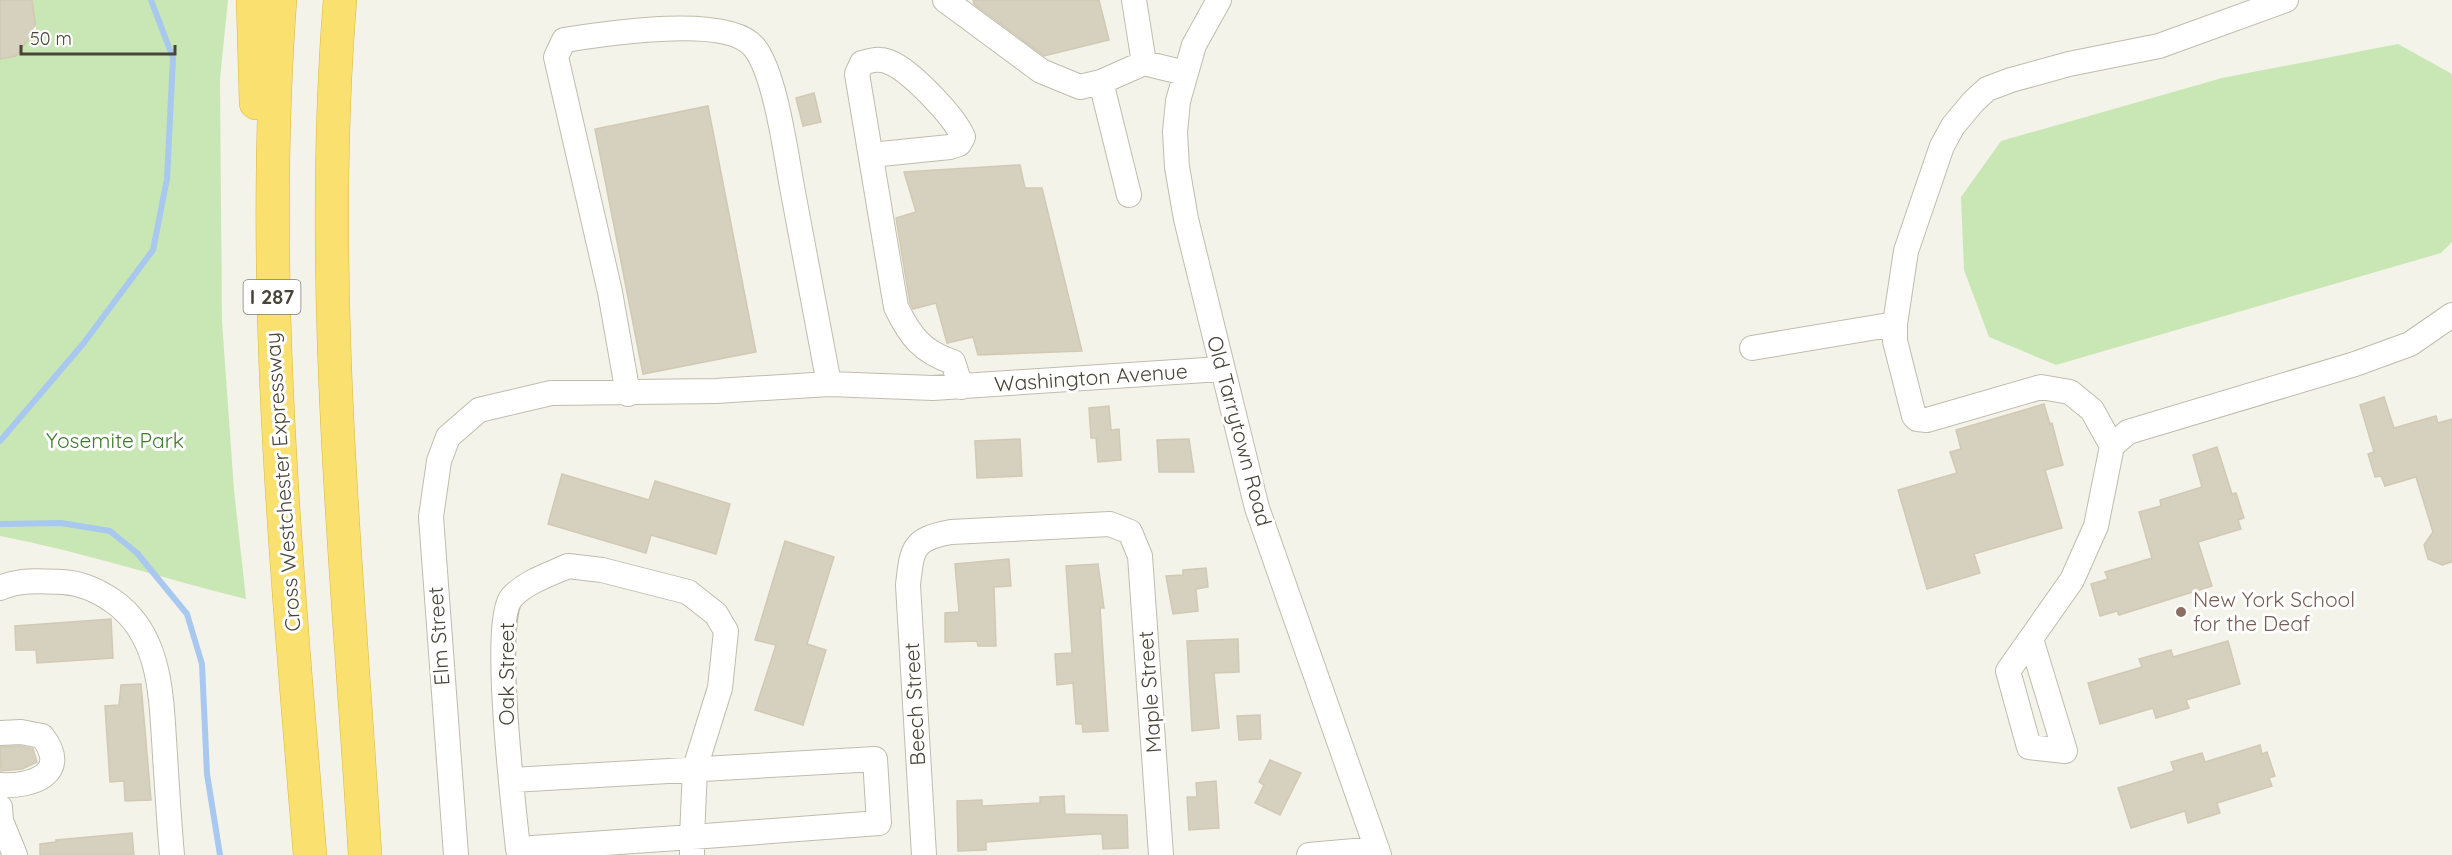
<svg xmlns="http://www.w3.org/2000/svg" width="2452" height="855" font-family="Quicksand,sans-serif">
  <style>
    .green { fill: #c9e7b4 }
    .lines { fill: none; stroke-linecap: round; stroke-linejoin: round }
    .stream { stroke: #a8c8ef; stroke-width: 6 }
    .building { fill: #d6d0bf; stroke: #d1c9b3; stroke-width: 1.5 }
    .minor-casing { stroke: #c0bcac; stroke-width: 26 }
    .highway-casing { stroke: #dab73e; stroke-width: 34 }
    .minor { stroke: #fff; stroke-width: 24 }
    .highway { stroke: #fae06f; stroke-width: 33 }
    .education-dot { fill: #8d6e63; stroke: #fff; stroke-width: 2 }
    .labels { text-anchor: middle; stroke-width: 6; stroke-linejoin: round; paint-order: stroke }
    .shield { fill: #fff; stroke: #7f7c74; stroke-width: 1.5 }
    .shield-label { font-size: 20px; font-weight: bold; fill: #484438 }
    .street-label { font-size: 21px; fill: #484438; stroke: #fff }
    .park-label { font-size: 21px; fill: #3e7a2c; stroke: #fff }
    .education-label { font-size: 21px; fill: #785e54; stroke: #fff; text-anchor: start }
  </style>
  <rect width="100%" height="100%" fill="#f4f3ea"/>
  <path class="green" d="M0,0H228L220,79L222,321L234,490L246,599C164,579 84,552 0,536Z
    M2398,44L2452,74V242L2441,253L2056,365L1989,337L1964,270L1961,197L2001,141L2222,78Z"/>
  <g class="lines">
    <path class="stream" d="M0,441L83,344L153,250L167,179L173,58L151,0
      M0,524L61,523L110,531L137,553L187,614L202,664L207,774L220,855"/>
  </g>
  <path class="building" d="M0,0H32L36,29L16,56L0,59Z
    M973,0H1099L1109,40L1044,56L974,4Z
    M814,93L821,122L803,126L796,98Z
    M708,106L756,352L643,374L595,129Z
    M1020,165L1025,188H1042L1082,351L978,355L973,337L947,343L936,303L913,309L910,303L896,218L916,212L904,172Z
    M2384,397L2394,428L2436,416L2438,423L2452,419V562L2442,565L2428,559L2424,545L2433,532L2416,477L2385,486L2381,476L2375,477L2368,454L2374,452L2360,405Z
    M2044,404L2050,424L2052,423L2063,465L2045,470L2062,528L1974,554L1980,573L1927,589L1898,490L1957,473L1950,452L1961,449L1956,430Z
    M1109,406L1111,430L1119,429L1121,460L1098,462L1096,438H1091L1089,408Z
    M1020,439L1022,476L977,478L975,441Z
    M1189,439L1194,472H1159L1157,440Z
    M2217,447L2232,494L2236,493L2244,518L2238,520L2241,529L2198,542L2212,586L2119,615L2117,611L2100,616L2091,584L2108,579L2105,572L2152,558L2139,512L2161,506L2160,500L2202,487L2193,455Z
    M562,474L649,500L655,481L730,504L716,554L651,535L646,553L548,524Z
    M785,541L834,557L807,644L826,650L803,725L755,710L776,645L755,640Z
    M1009,559L1011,586L994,587L996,646H978L977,641L945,642V613L959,612L955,564Z
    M1098,564L1104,608H1100L1108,731L1083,732L1082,724H1076L1073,683L1057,685L1055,654L1072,653L1066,566Z
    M1206,568L1208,587L1196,589L1198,611L1173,614L1166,576L1183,575V570Z
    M111,619L113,658L37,663L36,650H16L15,626Z
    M1238,639L1239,672L1214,673L1219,728L1192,731L1187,641Z
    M2228,641L2240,684L2186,700L2189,708L2156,718L2153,708L2100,724L2088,683L2142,667L2139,659L2171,650L2173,657Z
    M141,684L151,800L125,801L124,781L110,782L105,706L119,705L121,685Z
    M1260,715L1261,739L1239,740L1237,716Z
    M2260,745L2262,754L2267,752L2275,776L2269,778L2272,786L2217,803L2220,813L2188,823L2185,811L2131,828L2118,788L2174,771L2171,762L2202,753L2205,762Z
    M20,746L33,749L37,762L22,769L1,771L0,747Z
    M1270,760L1301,773L1280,815L1255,803L1264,785L1259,782Z
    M1216,781L1219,828L1189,830L1187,797H1197L1196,783Z
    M1064,796L1065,814L1127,815L1128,848L1103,849L1102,834H1096L986,842V850L958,851L957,801L982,800V806L1040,803V797Z
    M132,833L134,855H40V844L56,842V840Z"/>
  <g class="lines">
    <defs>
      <path id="minor" d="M945,0L1041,71L1080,87L1101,82L1144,63L1185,73
        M1134,0L1144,63
        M1219,0L1194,45L1178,101L1175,132L1177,167L1186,219L1257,508L1379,855
        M1101,82L1129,195
        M871,155L950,147L959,144L963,137C954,116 910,70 889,62C879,58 872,60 862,63L857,74L896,307C910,336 922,352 953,362L961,387
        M1752,348L1895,324
        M628,394L610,292L556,57L564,40C603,34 727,14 754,47C775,72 786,154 792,187C804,252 816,318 829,384
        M2112,446L2092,410L2070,392L2041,387L1927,420L1917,419L1914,416L1895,341V324L1906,251L1942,146L1953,126L1973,102L1987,89L2011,80L2069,64L2159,46L2286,0
        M568,566L602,570L688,592L716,614L726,631L720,688L695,768L692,837L518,849C514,810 491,620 512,597C526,582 550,574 568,566Z
        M0,588C20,579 41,581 63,582C82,583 97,590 113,601C163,636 161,700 165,755C167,788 169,822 172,855
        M2031,639L2065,751L2029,747L2008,671L2072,580L2096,526L2112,446L2128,432L2355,364L2410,344L2452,315
        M0,733L21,732L42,736C71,773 33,787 0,785
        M512,780L875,759L879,823L692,837V855
        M0,807L1,821L15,855
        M456,855L431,517L439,461L448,437L479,410L551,393L716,391L829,384L933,388L1221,369
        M924,855L908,585C912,549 912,539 951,532L1110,524L1130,532L1140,556L1161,855
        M1309,855L1377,849"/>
      <path id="highway" d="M253,0L256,103
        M280,0C259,286 287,570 310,855
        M340,0C317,285 348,570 365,855"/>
    </defs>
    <use href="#minor" class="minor-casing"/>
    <use href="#highway" class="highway-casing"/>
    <use href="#minor" class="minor"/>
    <use href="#highway" class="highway"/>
  </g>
  <circle class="education-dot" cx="2181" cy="612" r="6"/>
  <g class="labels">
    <rect class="shield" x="243.5" y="280" width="57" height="34" rx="4.5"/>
    <g class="shield-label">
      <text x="272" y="304">I 287</text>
    </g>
    <g class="street-label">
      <text transform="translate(1091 378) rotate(-4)" y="7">Washington Avenue</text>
      <text transform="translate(1239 431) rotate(75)" y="7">Old Tarrytown Road</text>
      <text transform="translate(283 482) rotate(-94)" y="7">Cross Westchester Expressway</text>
      <text transform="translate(439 636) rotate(-94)" y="7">Elm Street</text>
      <text transform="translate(507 674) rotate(-90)" y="7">Oak Street</text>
      <text transform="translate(1150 692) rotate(-94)" y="7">Maple Street</text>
      <text transform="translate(915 704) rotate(-93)" y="7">Beech Street</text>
    </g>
    <g class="park-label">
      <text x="115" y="448">Yosemite Park</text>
    </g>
    <g class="education-label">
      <text x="2193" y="607">New York School<tspan x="2193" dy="24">for the Deaf</tspan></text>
    </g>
  </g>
  <path d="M21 45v9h154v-9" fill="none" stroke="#484438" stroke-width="3"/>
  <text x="30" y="45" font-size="18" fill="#484438" stroke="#ffffff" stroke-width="4.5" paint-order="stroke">50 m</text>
</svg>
